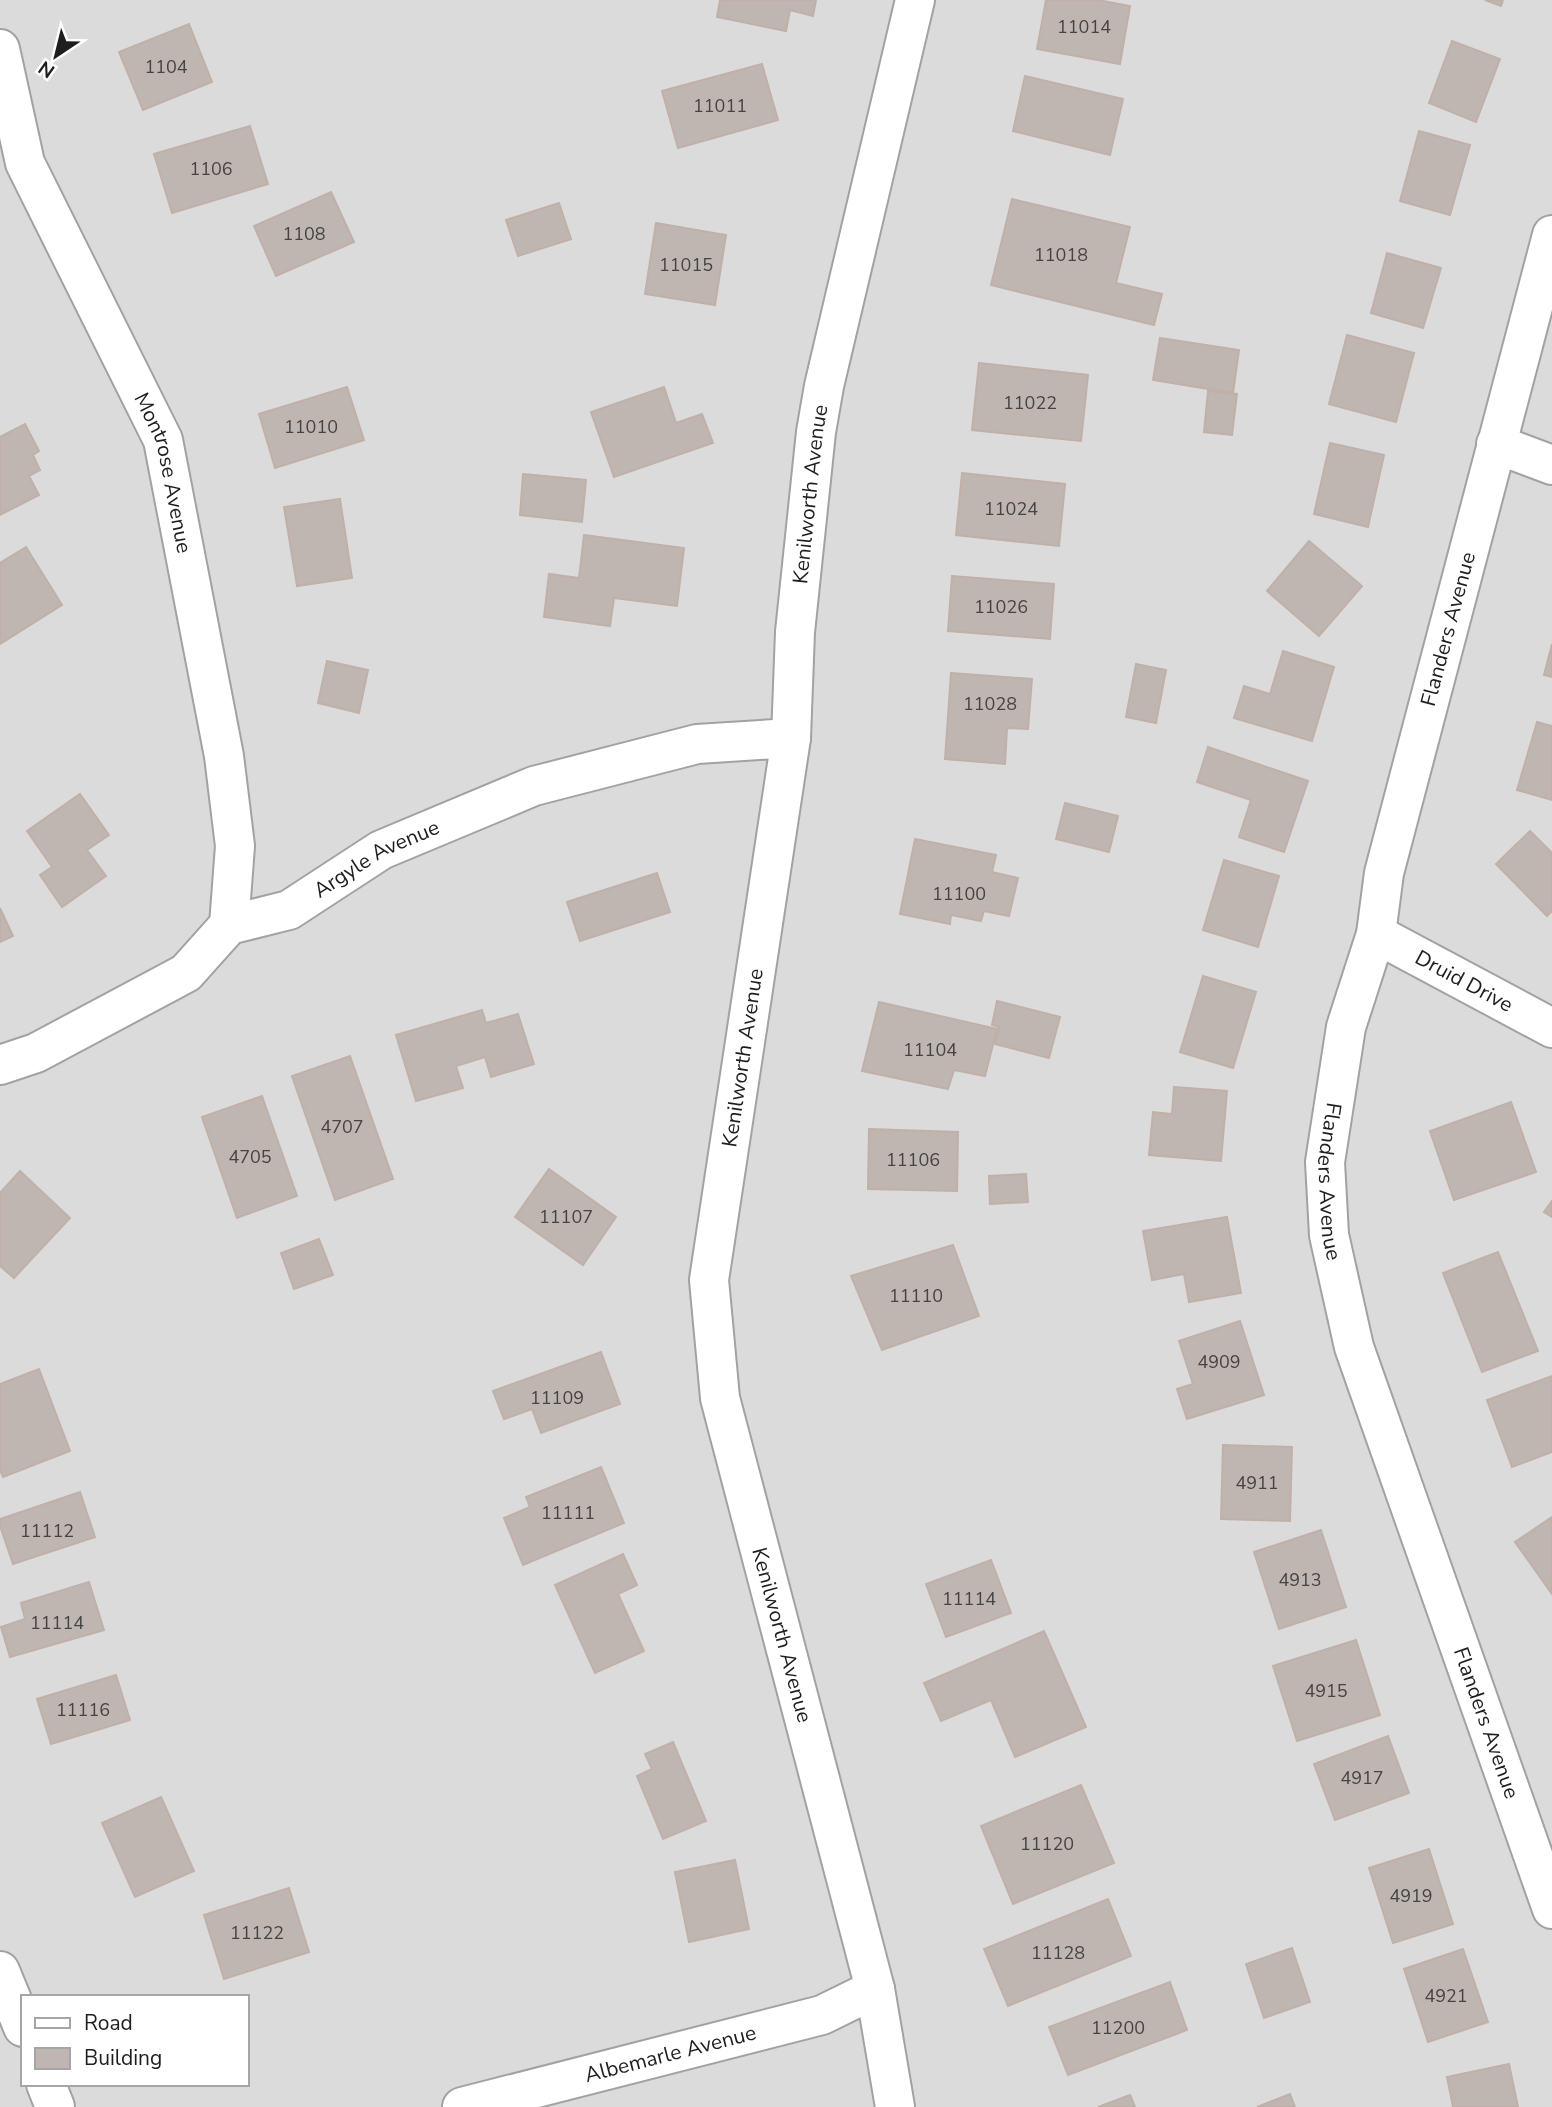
<svg xmlns="http://www.w3.org/2000/svg" width="1552" height="2107" font-family="'Nunito Sans',sans-serif">
  <style>
    .residential { fill: #dcdbdc; fill-rule: evenodd }
    .building { fill: #bfb6b2; stroke: #c0b0a8; stroke-width: 2 }
    .lines { fill: none; stroke-linecap: round; stroke-linejoin: round }
    .minor-casing { stroke: #a2a2a2; stroke-width: 42 }
    .minor { stroke: #fff; stroke-width: 38 }
    .labels { text-anchor: middle; stroke-width: 7; stroke-linejoin: round; paint-order: stroke }
    .number-label { font-size: 18px; fill: #464443 }
    .street-label { font-size: 21px; fill: #1e1e1e; stroke: #fff }
  </style>
  <rect width="100%" height="100%" fill="#efebe5"/>
  <path class="residential" d="M0,0H1552V2107H0ZM23,1997H247V2084H23Z"/>
  <path class="building" d="M720,0H816L813,16L790,10L786,31L717,17Z
    M1046,0H1098L1130,6L1120,64L1037,49Z
    M1485,0H1503L1501,6Z
    M189,24L212,82L143,110L119,52Z
    M1452,41L1500,59L1476,122L1429,103Z
    M762,64L778,120L678,148L662,91Z
    M1025,76L1123,99L1110,155L1013,131Z
    M250,126L268,184L172,213L154,154Z
    M1419,131L1470,145L1450,215L1400,201Z
    M331,192L354,242L276,276L254,226Z
    M1012,199L1130,227L1116,283L1162,294L1154,325L991,285Z
    M559,203L571,239L518,256L506,220Z
    M656,223L726,235L715,305L645,294Z
    M1387,253L1441,268L1423,328L1371,313Z
    M1347,335L1414,353L1396,422L1329,404Z
    M1160,338L1239,350L1233,393L1153,380Z
    M979,363L1088,375L1081,441L972,430Z
    M347,387L364,440L275,468L259,414Z
    M664,387L676,423L702,414L713,443L614,477L591,412Z
    M1208,391L1237,394L1232,435L1204,432Z
    M25,424L39,451L33,455L40,470L29,476L39,495L0,515V437Z
    M1330,443L1384,455L1368,527L1314,514Z
    M962,473L1065,484L1059,546L956,535Z
    M523,474L586,480L582,522L520,515Z
    M340,499L352,578L297,586L284,507Z
    M584,535L684,548L677,606L614,598L610,626L544,617L549,574L579,578Z
    M1309,541L1362,586L1319,636L1267,591Z
    M26,547L62,605L0,644V563Z
    M952,576L1054,584L1050,639L948,631Z
    M1552,644V677L1544,675Z
    M1283,651L1334,667L1312,741L1234,718L1244,686L1270,694Z
    M327,661L368,670L359,713L318,703Z
    M1136,664L1166,670L1156,723L1126,717Z
    M951,673L1032,679L1028,729L1007,728L1005,764L945,759Z
    M1537,722L1552,726V800L1517,790Z
    M1208,747L1308,781L1284,852L1239,837L1251,800L1197,782Z
    M80,794L109,835L87,850L106,876L62,907L40,875L52,867L27,831Z
    M1065,803L1118,816L1109,852L1056,839Z
    M1530,831L1552,853V911L1547,916L1496,864Z
    M915,839L996,855L992,872L1018,878L1009,916L984,911L981,921L951,915L950,924L900,914Z
    M1224,860L1279,876L1258,947L1203,930Z
    M657,873L670,912L580,941L567,902Z
    M0,908L13,936L0,942Z
    M1203,976L1256,992L1233,1068L1180,1052Z
    M997,1001L1060,1017L1049,1058L995,1044L999,1027L992,1025Z
    M879,1002L997,1029L985,1076L954,1070L948,1089L862,1071Z
    M482,1010L486,1023L518,1014L534,1064L491,1077L485,1057L456,1066L463,1088L416,1101L396,1035Z
    M350,1056L393,1179L335,1200L292,1076Z
    M1174,1087L1227,1091L1221,1161L1149,1155L1153,1112L1172,1114Z
    M262,1096L297,1196L237,1218L202,1117Z
    M1511,1102L1536,1172L1454,1200L1430,1131Z
    M869,1129L958,1132L957,1191L868,1189Z
    M549,1169L616,1217L583,1265L515,1217Z
    M20,1171L70,1218L14,1278L0,1266V1193Z
    M1026,1174L1028,1202L990,1204L989,1176Z
    M1552,1201V1217L1544,1212Z
    M1227,1217L1241,1293L1189,1302L1184,1274L1152,1280L1143,1231Z
    M319,1239L333,1275L294,1289L281,1253Z
    M953,1245L979,1316L882,1350L851,1276Z
    M1498,1252L1538,1351L1482,1372L1443,1273Z
    M1240,1321L1264,1395L1187,1419L1177,1389L1193,1384L1179,1341Z
    M601,1352L620,1404L541,1433L532,1409L504,1419L493,1391Z
    M39,1369L70,1451L3,1477L0,1470V1384Z
    M1552,1376V1452L1512,1467L1487,1400Z
    M1223,1445L1292,1447L1290,1521L1221,1519Z
    M601,1467L624,1523L523,1565L504,1518L530,1507L526,1497Z
    M80,1492L95,1537L13,1564L0,1526V1519Z
    M1552,1517V1594L1515,1542Z
    M1321,1530L1346,1607L1279,1629L1254,1552Z
    M623,1554L637,1585L618,1594L644,1651L595,1673L555,1585Z
    M991,1560L1011,1613L946,1637L926,1584Z
    M89,1582L104,1630L10,1657L1,1627L25,1619L21,1603Z
    M1044,1631L1086,1727L1015,1757L991,1700L941,1721L924,1683Z
    M1356,1640L1380,1715L1297,1741L1273,1666Z
    M116,1675L130,1720L51,1744L37,1699Z
    M1388,1736L1409,1793L1335,1820L1314,1764Z
    M673,1742L706,1821L663,1839L637,1776L652,1769L645,1754Z
    M1081,1785L1114,1863L1013,1904L981,1826Z
    M161,1797L194,1871L135,1897L102,1823Z
    M1429,1849L1453,1924L1393,1943L1369,1868Z
    M735,1860L749,1929L689,1942L675,1872Z
    M289,1888L309,1952L224,1979L204,1915Z
    M1108,1899L1131,1956L1008,2006L984,1949Z
    M1292,1948L1310,2002L1264,2018L1246,1964Z
    M1463,1949L1488,2022L1428,2042L1404,1969Z
    M1170,1982L1187,2030L1068,2075L1049,2027Z
    M1509,2064L1518,2107H1453L1447,2077Z
    M1290,2094L1295,2107H1257Z
    M1130,2095L1135,2107H1098Z"/>
  <g class="lines">
    <defs>
      <g id="minor">
        <path id="s1" d="M0,49L25,163L163,440L224,756L235,846L229,925"/>
        <path id="s2" d="M1552,235L1384,873L1376,934L1346,1027L1325,1162L1329,1235L1354,1347L1552,1909"/>
        <path d="M1496,444L1552,465"/>
        <path id="s3" d="M1376,934L1552,1028"/>
        <path id="s4" d="M0,1065L36,1053L186,973L229,925L289,910L381,850L534,786L697,744L791,738"/>
        <path d="M0,1971L23,2027"/>
        <path d="M46,2084L55,2107"/>
        <path id="s5" d="M462,2107L822,2015L875,1989"/>
        <path id="s6" d="M895,2107L875,1989L720,1398L709,1280L791,738L795,632L816,432L824,386L915,0"/>
      </g>
    </defs>
    <use href="#minor" class="minor-casing"/>
    <use href="#minor" class="minor"/>
  </g>
  <g class="labels">
    <g class="number-label">
      <text x="1084" y="33">11014</text>
      <text x="166" y="73">1104</text>
      <text x="720" y="112">11011</text>
      <text x="211" y="175">1106</text>
      <text x="304" y="240">1108</text>
      <text x="1061" y="261">11018</text>
      <text x="686" y="271">11015</text>
      <text x="1030" y="409">11022</text>
      <text x="311" y="433">11010</text>
      <text x="1011" y="515">11024</text>
      <text x="1001" y="613">11026</text>
      <text x="990" y="710">11028</text>
      <text x="959" y="900">11100</text>
      <text x="930" y="1056">11104</text>
      <text x="342" y="1133">4707</text>
      <text x="250" y="1163">4705</text>
      <text x="913" y="1166">11106</text>
      <text x="566" y="1223">11107</text>
      <text x="916" y="1302">11110</text>
      <text x="1219" y="1368">4909</text>
      <text x="557" y="1404">11109</text>
      <text x="1257" y="1489">4911</text>
      <text x="568" y="1519">11111</text>
      <text x="47" y="1537">11112</text>
      <text x="1300" y="1586">4913</text>
      <text x="969" y="1605">11114</text>
      <text x="57" y="1629">11114</text>
      <text x="1326" y="1697">4915</text>
      <text x="83" y="1716">11116</text>
      <text x="1362" y="1784">4917</text>
      <text x="1047" y="1850">11120</text>
      <text x="1411" y="1902">4919</text>
      <text x="257" y="1939">11122</text>
      <text x="1058" y="1959">11128</text>
      <text x="1446" y="2002">4921</text>
      <text x="1118" y="2034">11200</text>
    </g>
    <g class="street-label">
      <text dy="7" stroke="none"><textPath href="#s1" startOffset="458">Montrose Avenue</textPath></text>
      <text dy="7" stroke="none"><textPath href="#s6" startOffset="1642">Kenilworth Avenue</textPath></text>
      <text transform="translate(1448 629) rotate(-75)" y="7">Flanders Avenue</text>
      <text dy="7" stroke="none"><textPath href="#s4" startOffset="436">Argyle Avenue</textPath></text>
      <text dy="7" stroke="none"><textPath href="#s3" startOffset="100">Druid Drive</textPath></text>
      <text dy="7" stroke="none"><textPath href="#s6" startOffset="1074">Kenilworth Avenue</textPath></text>
      <text dy="7" stroke="none"><textPath href="#s2" startOffset="975">Flanders Avenue</textPath></text>
      <text transform="translate(782 1635) rotate(75)" y="7">Kenilworth Avenue</text>
      <text dy="7" stroke="none"><textPath href="#s2" startOffset="1542">Flanders Avenue</textPath></text>
      <text dy="7" stroke="none"><textPath href="#s5" startOffset="215">Albemarle Avenue</textPath></text>
    </g>
  </g>
  <rect x="21" y="1995" width="228" height="91" fill="#ffffff" stroke="#a5a5a5" stroke-width="2"/>
  <rect x="35" y="2018" width="35" height="10" fill="#ffffff" stroke="#a5a5a5" stroke-width="2"/>
  <text x="84" y="2030" font-size="21" fill="#1e1e1e">Road</text>
  <rect x="35" y="2048" width="35" height="21" fill="#bfb6b2" stroke="#a5a5a5" stroke-width="2"/>
  <text x="84" y="2065" font-size="21" fill="#1e1e1e">Building</text>
  <g transform="translate(56 56) rotate(215)" stroke="#ffffff" stroke-width="5" paint-order="stroke">
  <path d="M0-5L12 26L0 18L-12 26Z" fill="#1e1e1e"/>
  <text y="-10" font-size="19" font-weight="bold" text-anchor="middle" fill="#1e1e1e">N</text>
  </g>
</svg>
